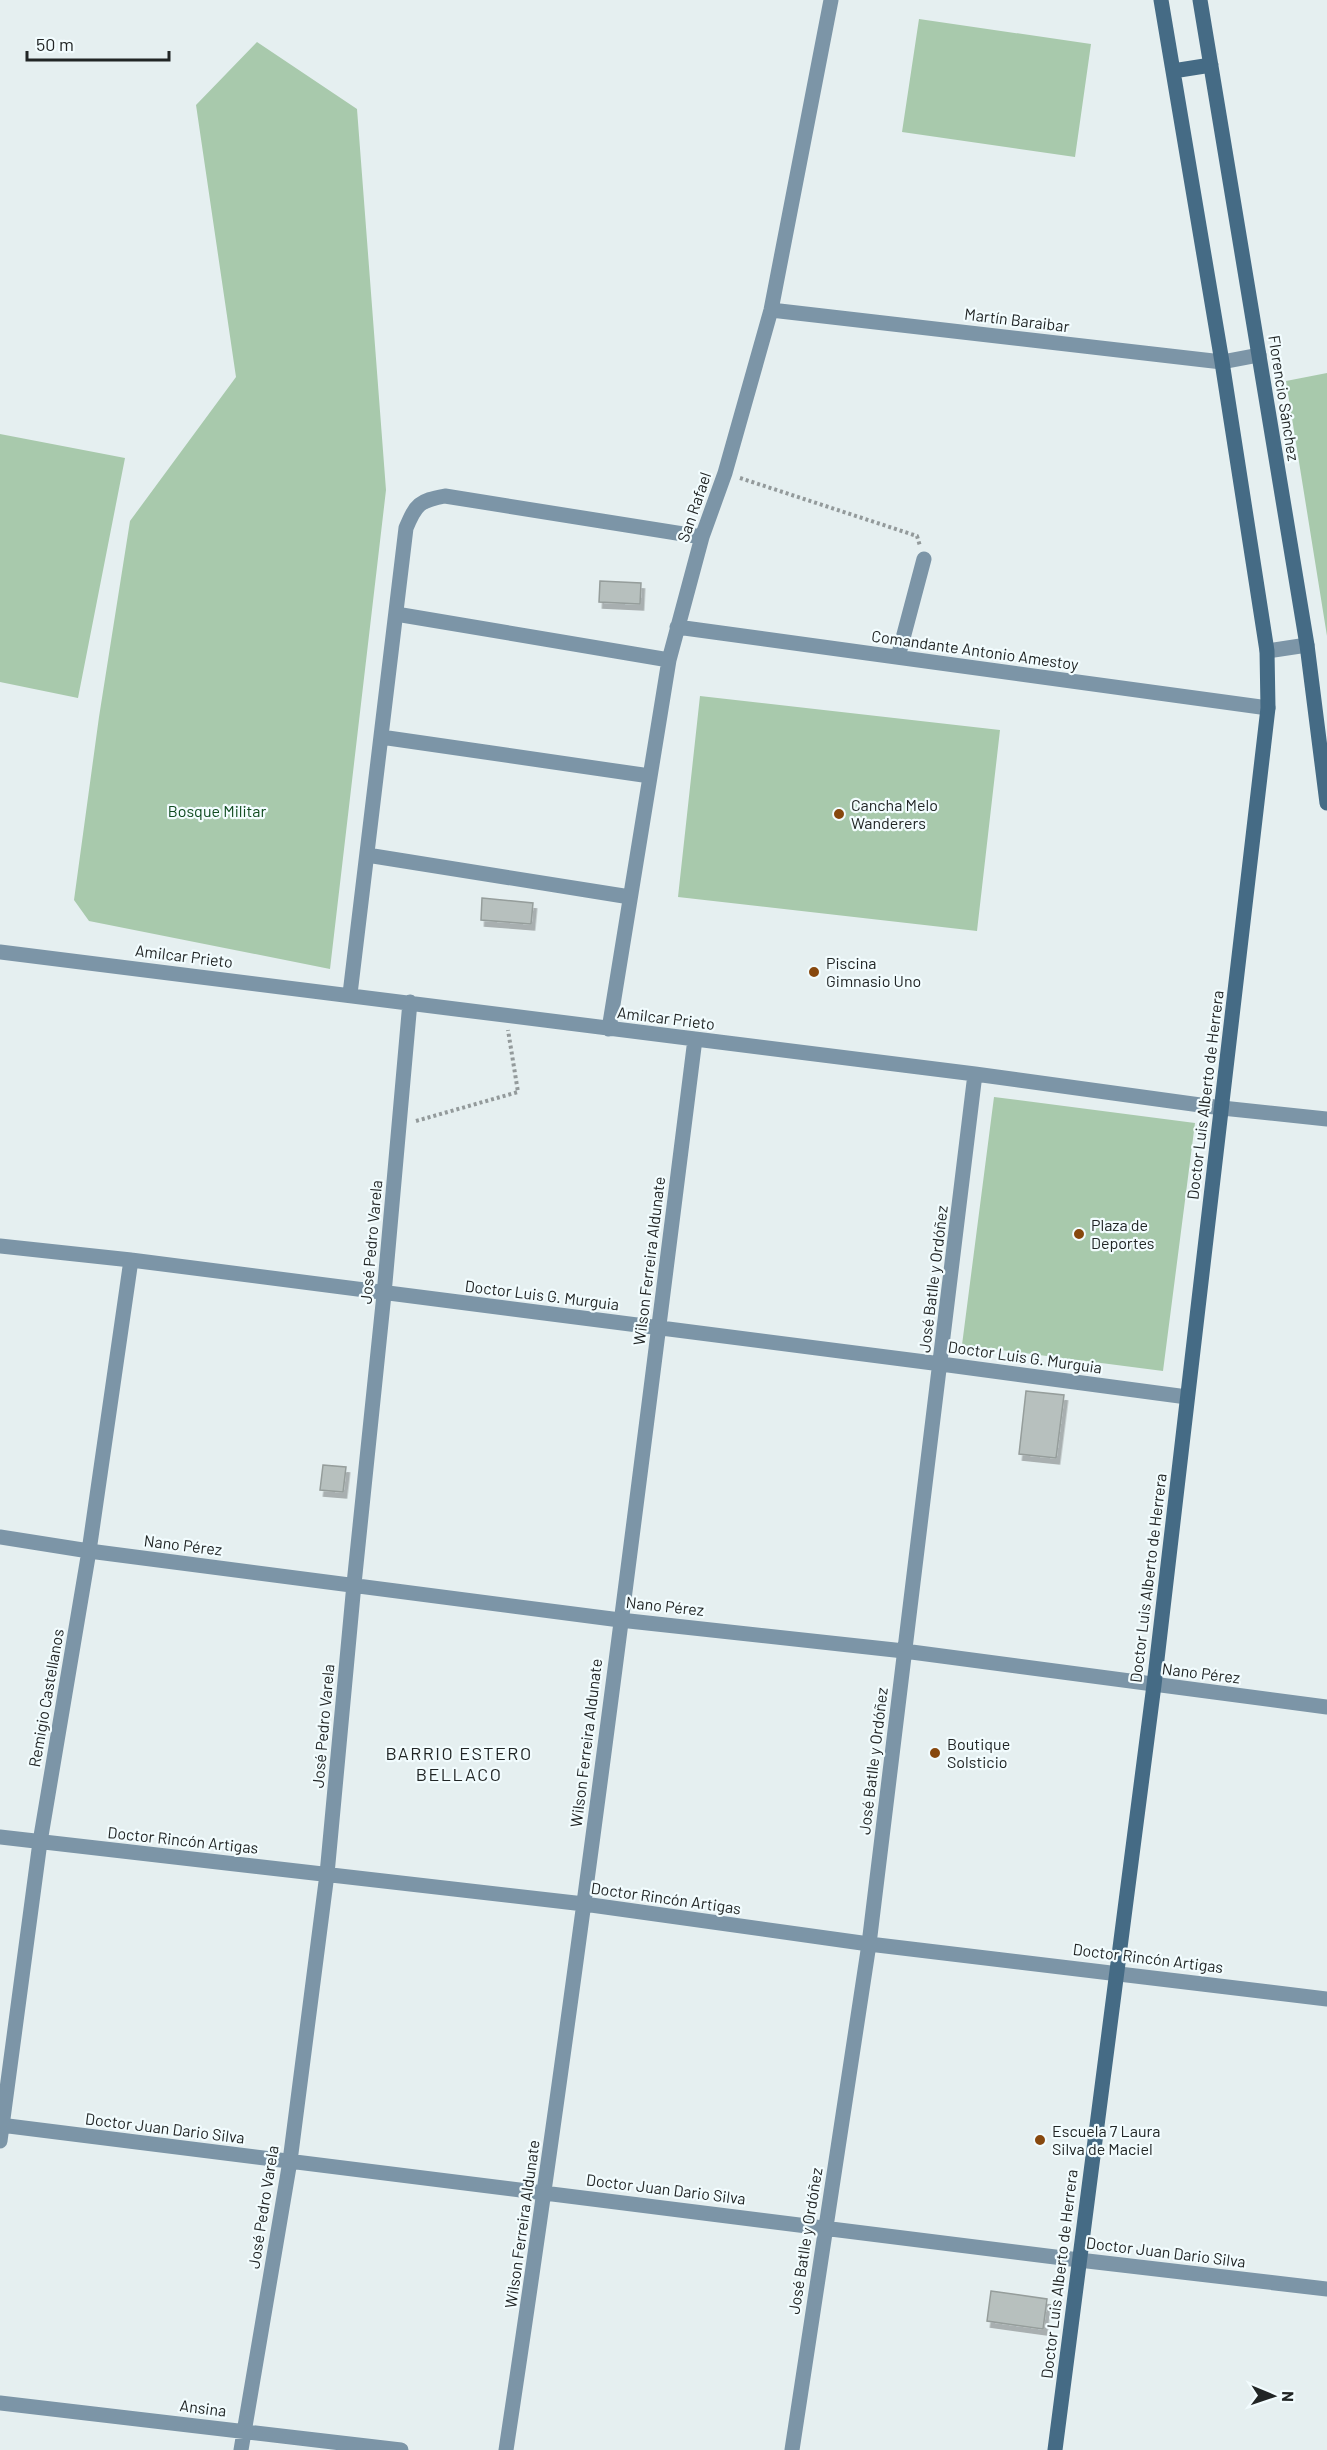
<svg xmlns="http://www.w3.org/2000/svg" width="1327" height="2450" font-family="Barlow,sans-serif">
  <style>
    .green { fill: #a8c9ac }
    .building { fill: #b7c0be; stroke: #959d9b; stroke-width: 1.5; filter: url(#shadow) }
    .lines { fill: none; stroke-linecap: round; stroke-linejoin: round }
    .path { stroke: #939a9b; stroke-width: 4; stroke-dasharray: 3 3; stroke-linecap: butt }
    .street { stroke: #7c95a7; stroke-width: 15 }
    .secondary { stroke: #456b85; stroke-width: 15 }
    .poi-dot { fill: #87480e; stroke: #f2fcfe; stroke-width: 2 }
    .labels { text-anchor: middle; stroke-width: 4.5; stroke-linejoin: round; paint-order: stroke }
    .street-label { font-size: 16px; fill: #212525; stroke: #f2fcfe }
    .poi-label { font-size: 16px; fill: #212525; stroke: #f2fcfe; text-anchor: start }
    .park-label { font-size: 16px; fill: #0f4b1f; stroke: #f2fcfe }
    .neighbourhood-label { font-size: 18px; letter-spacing: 1.5px; fill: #212525; stroke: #f2fcfe }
  </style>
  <defs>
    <filter id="shadow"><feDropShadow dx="3.5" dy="6" stdDeviation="0" flood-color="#0004"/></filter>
  </defs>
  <rect width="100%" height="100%" fill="#e5eff0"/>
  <path class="green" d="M919,19L1091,44L1075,157L902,132Z
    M257,42L357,109L386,490L330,969L89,921L74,900L99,717L130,521L236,377L196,105Z
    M1327,373V636L1286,381Z
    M0,434L125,458L78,698L0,682Z
    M700,696L1000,730L977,931L678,897Z
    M994,1097L1195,1123L1163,1371L962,1345Z"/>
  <path class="building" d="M600,581L641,583L640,604L599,602Z
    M482,898L533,903L531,924L481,920Z
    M1026,1391L1064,1395L1056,1458L1019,1454Z
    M323,1465L346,1467L343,1492L320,1490Z
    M991,2291L1047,2299L1043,2329L987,2321Z"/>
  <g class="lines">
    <path class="path" d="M740,478L917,536L920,546
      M416,1121L518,1092L508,1030"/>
    <path class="street" d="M771,310L1222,362L1259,355
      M396,614L669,660
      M677,627L1268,708
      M1267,651L1307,645
      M898,657L924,559
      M381,737L650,776
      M367,855L630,897
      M0,952L975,1074L1222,1108L1327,1119
      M350,994L406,528C416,504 419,501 445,496L702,537
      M609,1029L669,660L702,537L725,473L771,310L831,0
      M0,1246L131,1260L941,1364L1187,1397
      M0,1537L89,1551L620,1620L904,1651L1327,1707
      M0,1837L584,1904L869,1944L1327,1999
      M0,2125L1079,2260L1327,2289
      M0,2141L40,1842L89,1551L131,1260
      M0,2403L401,2450
      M241,2450L290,2161L327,1874L354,1584L384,1294L410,1002
      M506,2450C577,1981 636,1510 695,1039
      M792,2450L869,1944L975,1074"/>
    <path class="secondary" d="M1200,0L1307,645L1327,803
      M1173,71L1211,65
      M1055,2450L1154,1685L1268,708L1267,651L1222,362L1161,0"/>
  </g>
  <g class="poi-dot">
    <circle cx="839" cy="814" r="6"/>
    <circle cx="814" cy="972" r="6"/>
    <circle cx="1079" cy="1234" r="6"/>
    <circle cx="935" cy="1753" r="6"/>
    <circle cx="1040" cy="2140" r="6"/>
  </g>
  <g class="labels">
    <g class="street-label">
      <text transform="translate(1017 320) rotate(7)" y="6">Martín Baraibar</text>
      <text transform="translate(1284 398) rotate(81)" y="6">Florencio Sánchez</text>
      <text transform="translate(694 507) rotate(-71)" y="6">San Rafael</text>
      <text transform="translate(975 650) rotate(8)" y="6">Comandante Antonio Amestoy</text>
      <text transform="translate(184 956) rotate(7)" y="6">Amilcar Prieto</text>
      <text transform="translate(666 1018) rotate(7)" y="6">Amilcar Prieto</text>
      <text transform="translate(1205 1095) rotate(-83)" y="6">Doctor Luis Alberto de Herrera</text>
      <text transform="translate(371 1242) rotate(-85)" y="6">José Pedro Varela</text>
      <text transform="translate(649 1261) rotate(-83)" y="6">Wilson Ferreira Aldunate</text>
      <text transform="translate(933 1279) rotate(-83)" y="6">José Batlle y Ordóñez</text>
      <text transform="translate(542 1295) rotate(7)" y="6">Doctor Luis G. Murguia</text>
      <text transform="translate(1025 1357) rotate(8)" y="6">Doctor Luis G. Murguia</text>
      <text transform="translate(183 1545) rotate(7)" y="6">Nano Pérez</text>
      <text transform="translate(1148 1578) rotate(-83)" y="6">Doctor Luis Alberto de Herrera</text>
      <text transform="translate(665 1606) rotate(6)" y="6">Nano Pérez</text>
      <text transform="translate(1201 1673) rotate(7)" y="6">Nano Pérez</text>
      <text transform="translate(46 1698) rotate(-80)" y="6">Remigio Castellanos</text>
      <text transform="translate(323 1726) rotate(-85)" y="6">José Pedro Varela</text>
      <text transform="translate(586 1743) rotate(-83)" y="6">Wilson Ferreira Aldunate</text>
      <text transform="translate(873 1761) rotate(-83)" y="6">José Batlle y Ordóñez</text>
      <text transform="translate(183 1840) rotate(6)" y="6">Doctor Rincón Artigas</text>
      <text transform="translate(666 1898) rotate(8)" y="6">Doctor Rincón Artigas</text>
      <text transform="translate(1148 1958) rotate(7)" y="6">Doctor Rincón Artigas</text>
      <text transform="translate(165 2128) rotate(7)" y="6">Doctor Juan Dario Silva</text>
      <text transform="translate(666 2189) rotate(7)" y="6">Doctor Juan Dario Silva</text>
      <text transform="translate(263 2207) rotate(-81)" y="6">José Pedro Varela</text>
      <text transform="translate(522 2224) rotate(-82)" y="6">Wilson Ferreira Aldunate</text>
      <text transform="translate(805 2241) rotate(-81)" y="6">José Batlle y Ordóñez</text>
      <text transform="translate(1166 2252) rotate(7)" y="6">Doctor Juan Dario Silva</text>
      <text transform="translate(1059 2274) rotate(-83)" y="6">Doctor Luis Alberto de Herrera</text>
      <text transform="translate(203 2408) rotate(7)" y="6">Ansina</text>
    </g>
    <g class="poi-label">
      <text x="851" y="811">Cancha Melo<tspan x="851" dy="18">Wanderers</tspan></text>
      <text x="826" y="969">Piscina<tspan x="826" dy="18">Gimnasio Uno</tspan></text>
      <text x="1091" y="1231">Plaza de<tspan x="1091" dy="18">Deportes</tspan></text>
      <text x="947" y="1750">Boutique<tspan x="947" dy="18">Solsticio</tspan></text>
      <text x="1052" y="2137">Escuela 7 Laura<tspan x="1052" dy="18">Silva de Maciel</tspan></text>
    </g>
    <g class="park-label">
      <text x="217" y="817">Bosque Militar</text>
    </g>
    <g class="neighbourhood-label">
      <text x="459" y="1760">BARRIO ESTERO<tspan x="459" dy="21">BELLACO</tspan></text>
    </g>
  </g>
  <g transform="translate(1273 2396) rotate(92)" stroke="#f2fcfe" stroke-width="4.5" paint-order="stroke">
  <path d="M0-4.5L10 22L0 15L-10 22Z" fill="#212525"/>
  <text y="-9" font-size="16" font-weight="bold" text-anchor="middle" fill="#212525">N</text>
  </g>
  <path d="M27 51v9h142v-9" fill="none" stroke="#212525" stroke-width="3"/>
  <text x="36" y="51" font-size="18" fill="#212525" stroke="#f2fcfe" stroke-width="4.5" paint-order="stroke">50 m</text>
</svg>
